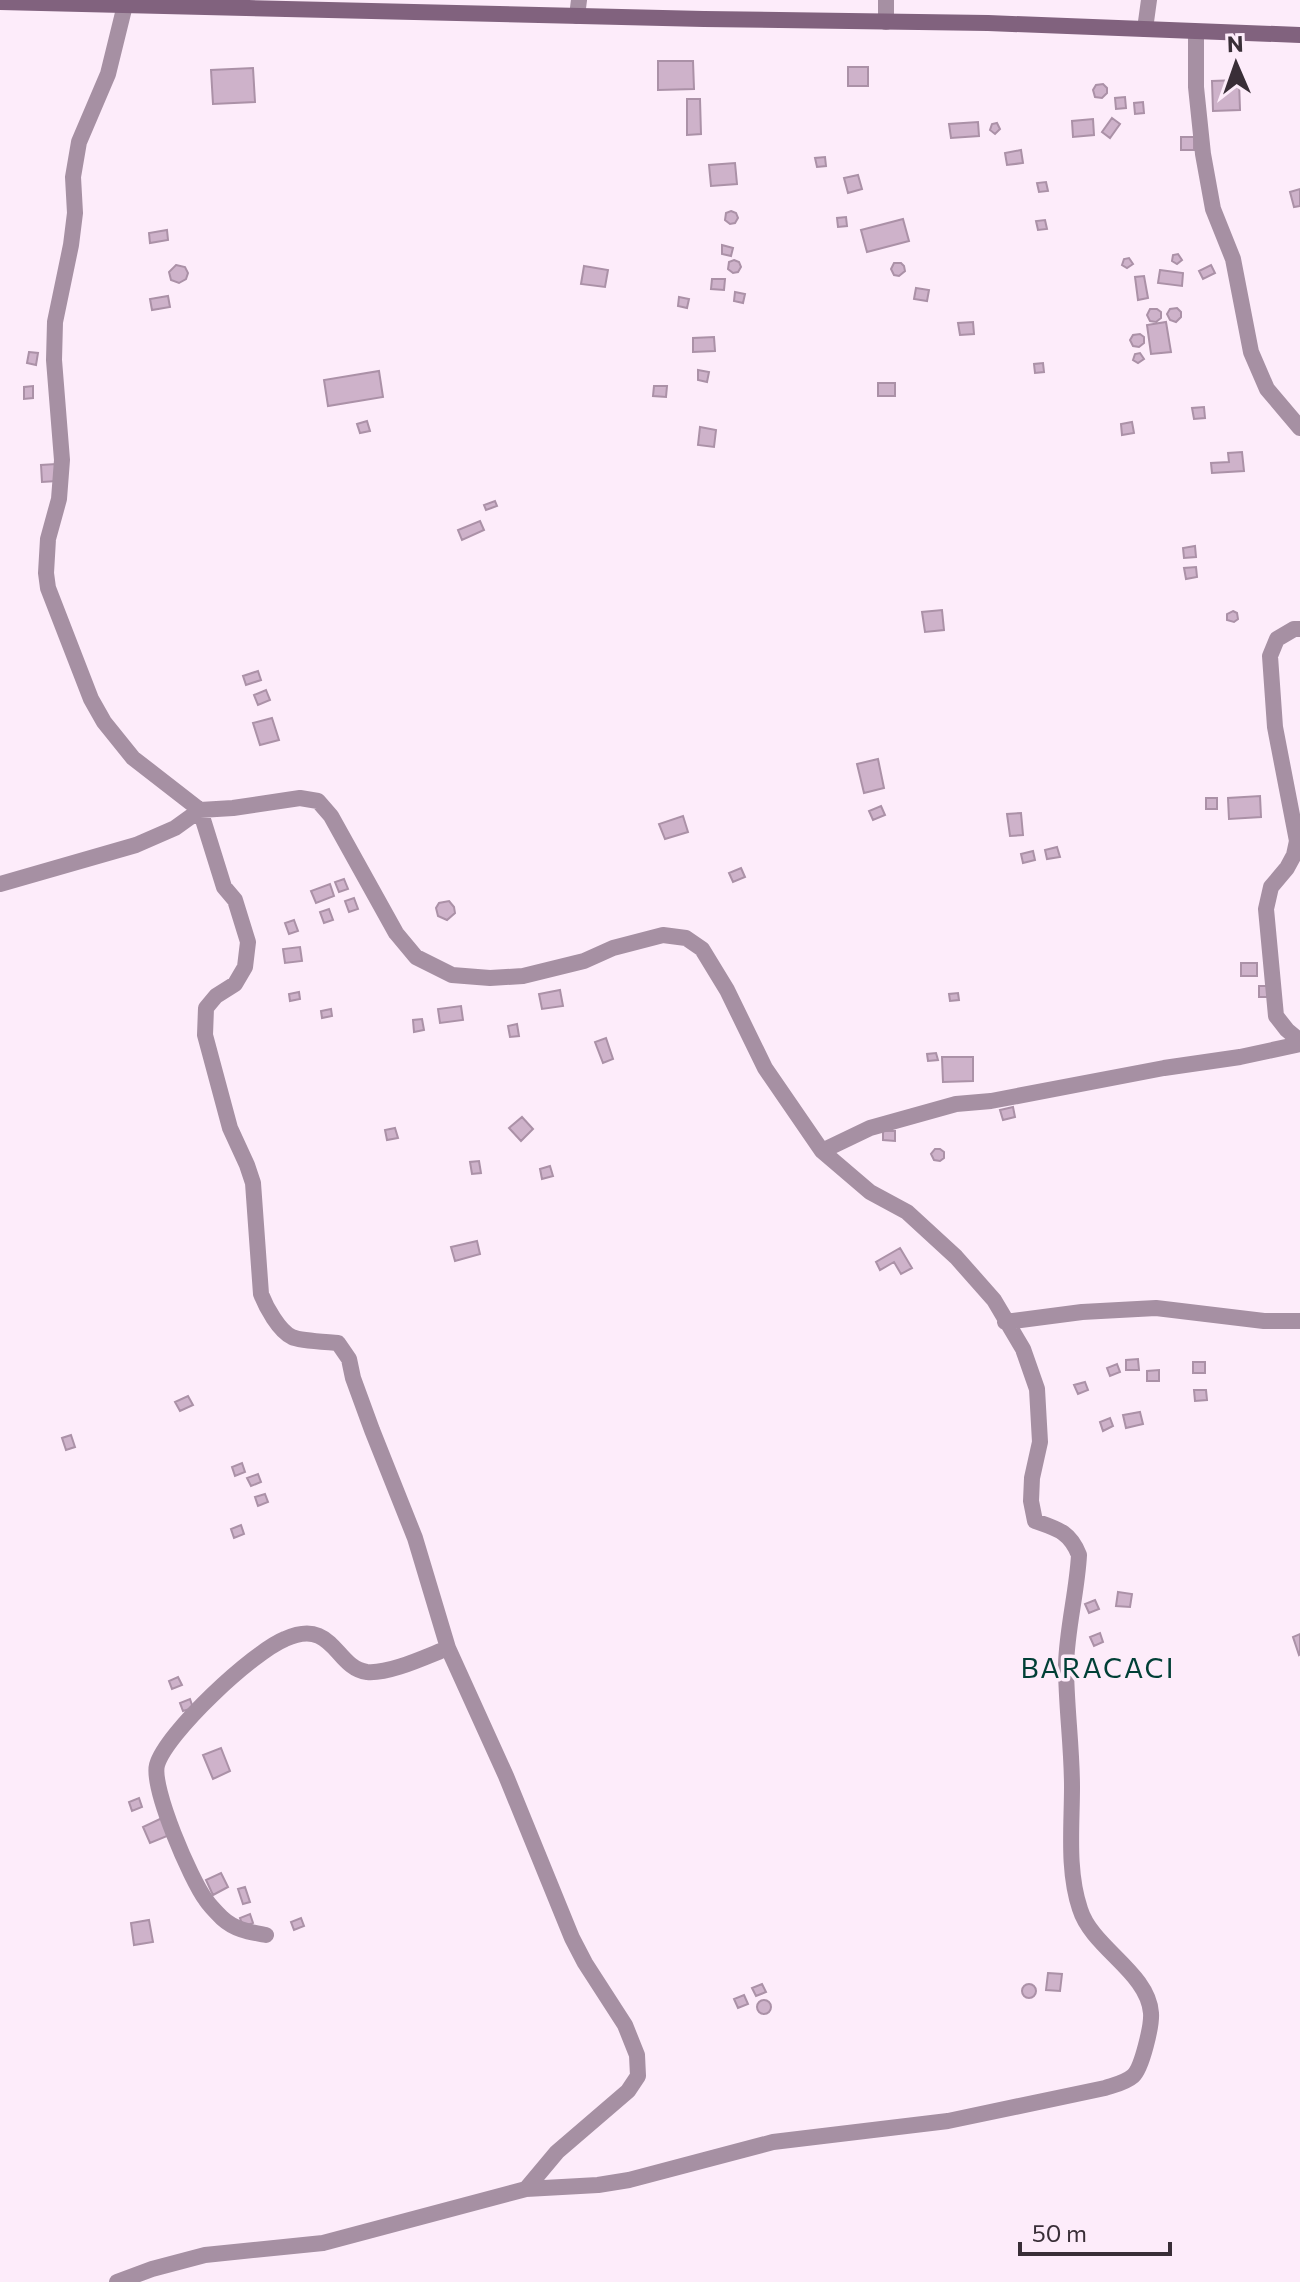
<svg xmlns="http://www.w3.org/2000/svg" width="1300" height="2282" font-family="Commissioner,sans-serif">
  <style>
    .building { fill: #ceb2ca; stroke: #ab91a7; stroke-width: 2 }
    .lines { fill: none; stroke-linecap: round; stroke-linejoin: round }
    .street { stroke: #a690a3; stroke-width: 16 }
    .secondary { stroke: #81627e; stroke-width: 16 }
    .labels { text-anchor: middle; stroke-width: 7; stroke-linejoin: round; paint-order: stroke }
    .quarter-label { font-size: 28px; letter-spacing: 2px; fill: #003f36; stroke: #fdecfa }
  </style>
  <rect width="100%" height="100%" fill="#fdecfa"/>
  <path class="building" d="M658,61H693L694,89L658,90Z
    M848,67H868V86H848Z
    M253,68L255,102L213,104L211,70Z
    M1239,80L1240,110L1213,111L1212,81Z
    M1103,84L1107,88V93L1102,98L1095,97L1093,90L1096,85Z
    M1125,97L1126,108L1116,109L1115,98Z
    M687,99H700L701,134L687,135Z
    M1143,102L1144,113L1135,114L1134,103Z
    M1112,118L1120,124L1110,138L1102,132Z
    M1093,119L1094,135L1073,137L1072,121Z
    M978,122L979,136L951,138L949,124Z
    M997,123L1000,129L995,134L990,130L992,124Z
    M1181,137H1194V150H1181Z
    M1021,150L1023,163L1007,165L1005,153Z
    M825,157L826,166L817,167L815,158Z
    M735,163L737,184L711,186L709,165Z
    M858,175L862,189L848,193L844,178Z
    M1046,182L1048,191L1039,192L1037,183Z
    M1300,189V206L1294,207L1290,192Z
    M731,211L736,213L738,218L735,223L730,224L725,220L726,213Z
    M846,217L847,226L838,227L837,218Z
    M903,219L909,241L867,252L861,230Z
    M1045,220L1047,229L1038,230L1036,221Z
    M167,230L168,240L150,243L149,233Z
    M722,245L733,248L731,256L722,254Z
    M1178,254L1182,260L1177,264L1172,261L1173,255Z
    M1129,258L1133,264L1127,268L1122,265L1124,259Z
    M734,260L739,262L741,267L738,272L733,273L728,269L729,262Z
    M894,263H901L904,266L905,271L899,276L894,275L891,269Z
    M176,265L185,267L188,273L186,279L179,283L171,280L169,272Z
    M1211,265L1215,273L1203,279L1199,271Z
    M584,266L608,270L605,287L581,284Z
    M1160,270L1183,273L1182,286L1158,283Z
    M1144,276L1148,298L1138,300L1135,277Z
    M712,279H725L724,290L711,289Z
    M916,288L929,290L927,301L914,299Z
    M735,292L745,294L743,303L734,301Z
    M168,296L170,307L152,310L150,299Z
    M679,297L689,299L687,308L678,306Z
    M1177,308L1181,312V317L1176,322L1170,320L1167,314L1170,309Z
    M1150,309H1157L1161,312V318L1156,322L1150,321L1147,315Z
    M973,322L974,334L960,335L958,323Z
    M1166,322L1171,352L1151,354L1147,325Z
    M1140,334L1144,337V343L1139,347L1133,346L1130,340L1133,335Z
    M714,337L715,351L693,352V338Z
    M29,352L38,353L36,365L27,363Z
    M1140,353L1144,359L1138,363L1133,360L1135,354Z
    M1043,363L1044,372L1035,373L1034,364Z
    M698,370L709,372L707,382L698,380Z
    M379,371L383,397L328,406L324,380Z
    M878,383H895V396H878Z
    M33,386V398L24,399V387Z
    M654,386H667L666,397L653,396Z
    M1204,407L1205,418L1194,419L1192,408Z
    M367,421L370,431L360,433L357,424Z
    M1132,422L1134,433L1122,435L1121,424Z
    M700,427L716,430L714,447L698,445Z
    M1242,452L1244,471L1212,473L1211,463L1229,462L1228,453Z
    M56,464L57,481L42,482L41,465Z
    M495,501L497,506L486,510L484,505Z
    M480,521L484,530L462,540L458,530Z
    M1195,546L1196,557L1184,558L1183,548Z
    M1196,567L1197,577L1186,579L1184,568Z
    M942,610L944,630L925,632L922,612Z
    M1233,611L1237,613L1238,619L1234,622L1227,620V614Z
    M258,671L261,680L246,685L243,676Z
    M266,690L270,700L258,705L254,695Z
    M272,718L279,740L260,745L253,723Z
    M878,759L884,788L864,793L857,764Z
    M1260,796L1261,817L1229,819L1228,798Z
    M1206,798H1217V809H1206Z
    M881,806L885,815L873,820L869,811Z
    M1021,813L1023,835L1010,836L1007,814Z
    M683,816L688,832L665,839L659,824Z
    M1057,847L1060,857L1047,859L1045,850Z
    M1033,851L1035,860L1023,863L1021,854Z
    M741,868L745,877L733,882L729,873Z
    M344,879L348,889L339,892L335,882Z
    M330,884L334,896L316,903L311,891Z
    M354,898L358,909L349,912L345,901Z
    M449,901L454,907L455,913L447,920L438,916L436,908L439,903Z
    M329,909L333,920L324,923L320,912Z
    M294,920L298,931L289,934L285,923Z
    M300,947L302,961L285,963L283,949Z
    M1241,963H1257V976H1241Z
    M1259,986H1269L1270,997H1259Z
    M560,990L563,1006L542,1009L539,994Z
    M299,992L300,999L290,1001L289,994Z
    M958,993L959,1000L950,1001L949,994Z
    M461,1006L463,1020L440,1023L438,1009Z
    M331,1009L332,1016L322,1018L321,1011Z
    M422,1019L424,1030L414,1032L413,1020Z
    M517,1024L519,1036L510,1037L508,1026Z
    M606,1038L613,1059L603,1063L595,1042Z
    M936,1053L938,1060L928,1061L927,1054Z
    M942,1057H973V1081L943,1082Z
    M1013,1107L1015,1117L1003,1120L1000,1110Z
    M522,1117L533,1129L521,1141L509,1128Z
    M395,1128L398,1138L387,1140L385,1130Z
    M883,1131H895V1141L883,1140Z
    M935,1149H940L944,1152V1158L940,1161L934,1160L931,1154Z
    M479,1161L481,1173L472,1174L470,1162Z
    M550,1166L553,1176L542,1179L540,1169Z
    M477,1241L480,1254L455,1261L451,1247Z
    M900,1248L912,1268L901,1274L894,1262L880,1270L876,1262Z
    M1138,1359L1139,1370H1126V1360Z
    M1193,1362H1205V1373H1193Z
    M1117,1364L1120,1372L1110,1376L1107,1368Z
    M1159,1370V1381H1147V1371Z
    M1085,1382L1088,1390L1078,1394L1074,1385Z
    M1194,1390H1206L1207,1400L1195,1401Z
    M188,1396L193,1405L180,1411L175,1402Z
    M1140,1412L1143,1424L1126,1428L1123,1415Z
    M1110,1418L1113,1426L1103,1431L1100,1422Z
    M71,1435L75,1447L66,1450L62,1438Z
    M242,1463L245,1472L235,1476L232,1467Z
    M258,1474L261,1482L251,1486L247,1478Z
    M265,1494L268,1502L258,1506L255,1497Z
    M241,1525L244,1534L234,1538L231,1529Z
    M1118,1592L1132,1594L1130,1607L1116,1606Z
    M1095,1600L1099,1609L1089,1613L1085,1604Z
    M1100,1633L1103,1642L1094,1646L1090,1637Z
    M1300,1634V1654L1299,1655L1293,1637Z
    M178,1677L182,1685L172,1689L169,1681Z
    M190,1699L193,1708L183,1711L180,1703Z
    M221,1748L230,1771L213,1779L203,1755Z
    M139,1798L142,1807L132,1811L129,1802Z
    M164,1817L172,1834L150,1843L143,1827Z
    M221,1873L228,1887L213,1895L206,1880Z
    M245,1887L250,1902L243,1904L238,1889Z
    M250,1914L253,1923L243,1927L240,1918Z
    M301,1918L304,1926L294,1930L291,1922Z
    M149,1920L153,1942L134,1945L131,1923Z
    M1048,1973L1062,1974L1060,1991L1046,1990Z
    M762,1984L766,1992L756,1996L752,1988Z
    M1022 1991a7 7 0 1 1 14 0a7 7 0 1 1-14 0Z
    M744,1995L748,2004L738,2008L734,1999Z
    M757 2007a7 7 0 1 1 14 0a7 7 0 1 1-14 0Z"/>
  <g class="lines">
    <path class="street" d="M886,0V22
      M125,5L108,74L79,142L73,177L75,213L71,245L55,322L54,360L62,460L59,499L48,539L46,573L48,588L91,699L104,722L133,758L200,810L224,887L235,900L248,942L245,967L235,984L216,996L206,1008L205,1035L230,1128L247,1165L253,1183L261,1294C266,1307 279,1331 292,1337C300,1341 328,1342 338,1343L349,1359L353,1378L372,1430L415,1538L448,1648L506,1776L572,1938L585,1963L625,2025L637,2055L638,2076L628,2091L557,2152L526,2189
      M577,16L579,0
      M1145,29L1149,0
      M1196,32V87L1203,154L1213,209L1233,259L1251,352L1267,389L1300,428
      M1300,629H1294L1277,639L1270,656L1275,727L1297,841L1294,855L1287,868L1271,887L1266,909L1276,1016L1287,1030L1300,1041
      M0,884L136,845L175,828L200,810L233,808L300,798L318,801L331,816L396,933L416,957L452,975L490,978L523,976L584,961L613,948L663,935L686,938L702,949L727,990L765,1068L822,1151L870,1192L907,1212L956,1257L994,1300L1023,1349L1037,1389L1040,1442L1032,1478L1031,1501L1035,1521C1058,1529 1070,1532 1079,1555C1077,1592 1067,1628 1066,1665C1066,1706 1072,1746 1072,1787C1072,1827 1067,1870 1080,1909C1092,1948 1148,1972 1151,2013C1152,2025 1142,2068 1133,2076C1125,2083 1114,2085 1105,2088L948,2121L773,2142L629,2180L598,2185L526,2189L323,2243L205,2255L152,2269L117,2282
      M822,1151L870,1128L956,1104L991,1101L1164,1068L1240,1057L1300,1044
      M1005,1322L1082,1312L1156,1308L1264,1321H1300
      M266,1935C250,1932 235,1930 222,1918C217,1913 210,1906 206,1900C191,1880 151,1788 157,1765C166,1733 253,1652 285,1639C334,1617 335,1668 367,1672C390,1674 427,1656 448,1648"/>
    <path class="secondary" d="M0,2L704,19L988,23L1300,35"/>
  </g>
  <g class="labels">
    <g class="quarter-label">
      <text x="1098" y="1678">BARACACI</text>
    </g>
  </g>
  <g transform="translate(1236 64) rotate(358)" stroke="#fdecfa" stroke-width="6" paint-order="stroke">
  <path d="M0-6L14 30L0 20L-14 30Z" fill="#392e37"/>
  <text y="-12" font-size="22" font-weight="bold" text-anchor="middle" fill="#392e37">N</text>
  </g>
  <path d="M1020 2242v12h150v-12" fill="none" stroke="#392e37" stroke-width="4"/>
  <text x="1032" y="2242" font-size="24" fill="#392e37" stroke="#fdecfa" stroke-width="6" paint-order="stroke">50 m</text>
</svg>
